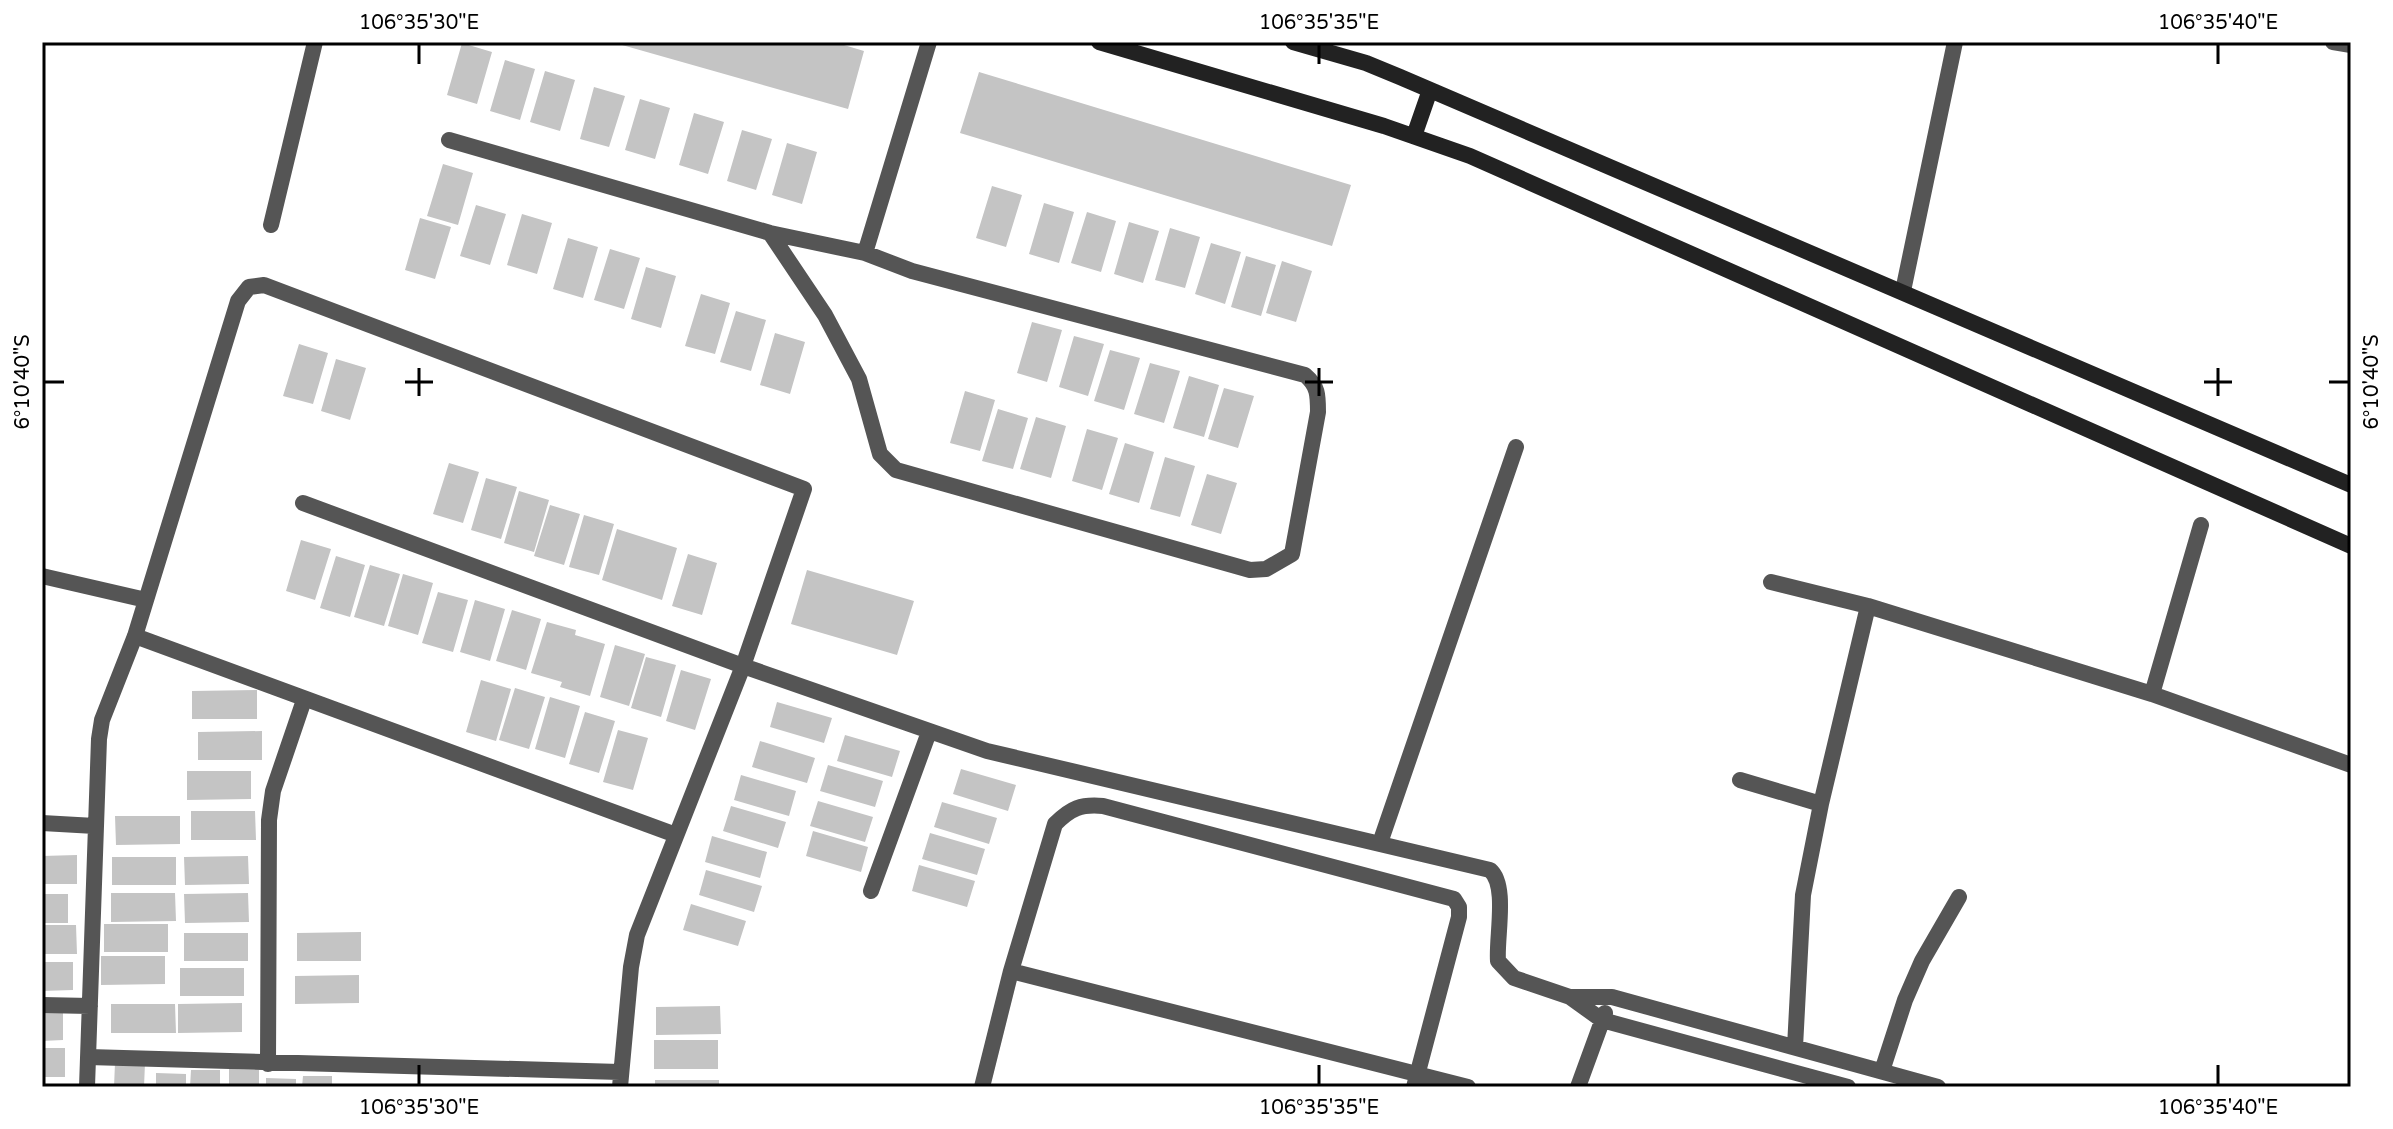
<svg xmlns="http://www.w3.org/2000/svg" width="2393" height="1129" font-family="'Varela Round',sans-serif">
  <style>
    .building { fill: #c4c4c4 }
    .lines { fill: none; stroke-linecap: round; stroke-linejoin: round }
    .lane { stroke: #555; stroke-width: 16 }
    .street { stroke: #555; stroke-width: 16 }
    .secondary { stroke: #222; stroke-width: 16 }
    .ticks { fill: none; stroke: #000; stroke-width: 3 }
    .neatline { fill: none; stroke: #000; stroke-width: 3 }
    .ticks-label { font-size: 20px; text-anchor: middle; fill: #000 }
  </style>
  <rect width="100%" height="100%" fill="#fff"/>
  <path class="building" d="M834,42L864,51L848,109L615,43Z
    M462,43L492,52L477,104L447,95Z
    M505,60L535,69L520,120L490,111Z
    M545,71L575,80L560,131L530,122Z
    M979,72L1351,185L1332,246L960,133Z
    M594,87L625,96L609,147L580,139Z
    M640,99L670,108L655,159L625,150Z
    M694,113L724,122L708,174L679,165Z
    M742,130L772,139L756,190L727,181Z
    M787,143L817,152L802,204L772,195Z
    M443,164L473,173L458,225L427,216Z
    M992,186L1022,195L1006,247L976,238Z
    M1044,203L1074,212L1059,263L1029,254Z
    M476,205L506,214L490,265L460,256Z
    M1087,212L1116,221L1101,272L1071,263Z
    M522,214L552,223L537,274L507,265Z
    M420,218L451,227L435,279L405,270Z
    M1129,222L1159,231L1143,283L1114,274Z
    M1170,228L1200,237L1185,288L1155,280Z
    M568,238L598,247L583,298L553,289Z
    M1211,243L1241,252L1225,304L1195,294Z
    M610,249L640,258L624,309L594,300Z
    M1246,256L1276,265L1261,316L1231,307Z
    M1282,261L1312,271L1296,322L1266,313Z
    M646,267L676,276L661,328L631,319Z
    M701,294L730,303L715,354L685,346Z
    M736,311L766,320L751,371L720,362Z
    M1032,322L1062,330L1047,382L1017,373Z
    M775,333L805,342L790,394L760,385Z
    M1074,336L1104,344L1088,396L1059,387Z
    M299,344L328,353L313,404L283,396Z
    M1110,350L1140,358L1124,410L1094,401Z
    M336,359L366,368L350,420L321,411Z
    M1150,363L1180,371L1164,423L1134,414Z
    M1189,376L1219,385L1204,437L1173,428Z
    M1224,388L1254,396L1238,448L1208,439Z
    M965,391L995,400L980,451L950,443Z
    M998,409L1028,418L1013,469L982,461Z
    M1036,417L1066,426L1051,478L1020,469Z
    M1087,429L1118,438L1102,490L1072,481Z
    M1125,443L1154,452L1139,503L1109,494Z
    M1165,457L1195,466L1180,517L1150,509Z
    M449,463L479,472L463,523L433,514Z
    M1207,474L1237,483L1221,534L1191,525Z
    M486,478L517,487L501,539L471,530Z
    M519,491L549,500L534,552L504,543Z
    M550,505L580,514L564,565L534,556Z
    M584,515L614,524L599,575L569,567Z
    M617,529L677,548L662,600L602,580Z
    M301,540L331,549L315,600L286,591Z
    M688,554L717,563L702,615L672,606Z
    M336,556L365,565L350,617L320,608Z
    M370,565L400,574L384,626L354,617Z
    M807,570L914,601L897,655L791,624Z
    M403,574L433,583L418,635L388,626Z
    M438,592L468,600L453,652L422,643Z
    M475,600L505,609L490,661L460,652Z
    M512,610L541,619L526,670L496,661Z
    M547,622L576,630L575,635L605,644L590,696L560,687L562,682L531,673Z
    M615,645L645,654L629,706L600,697Z
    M646,657L676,665L661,717L631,708Z
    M681,670L711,679L695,730L666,721Z
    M481,680L511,689L496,741L466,732Z
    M515,688L545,697L529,749L499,740Z
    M257,690V719H192V691Z
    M550,697L580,706L565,758L535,749Z
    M777,702L832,718L824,743L770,727Z
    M585,712L615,721L599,773L569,764Z
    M618,730L648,738L633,790L603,782Z
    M262,731V760H198V732Z
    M845,735L900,751L892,777L837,761Z
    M760,741L815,758L807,783L752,767Z
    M828,765L883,781L875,807L820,791Z
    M961,769L1016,785L1008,811L953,794Z
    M187,771H251V799L187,800Z
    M741,775L796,791L789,816L734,800Z
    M818,801L873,817L865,842L810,826Z
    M942,802L997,818L989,844L934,827Z
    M731,806L786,822L778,848L723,831Z
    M191,811H255L256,840H191Z
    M115,816H180V844L116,845Z
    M813,831L868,847L861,872L806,856Z
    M930,833L985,849L977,875L922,859Z
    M712,836L767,852L760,878L705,862Z
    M77,855V884H42V856Z
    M248,856L249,884L185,885L184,857Z
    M112,857H176V885H112Z
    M919,865L975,881L967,907L912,891Z
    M706,870L762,886L754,912L699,895Z
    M111,893H175L176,921L111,922Z
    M248,893L249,922L185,923L184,894Z
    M42,894H68V923H42Z
    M691,904L746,921L738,946L683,930Z
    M104,924H168V952H104Z
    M42,925H76L77,954H42Z
    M361,932V961H297V933Z
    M184,933H248V961H184Z
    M101,956H165V984L101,985Z
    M42,962H73V990L42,991Z
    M180,968H244V996H180Z
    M359,975V1003L295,1004V976Z
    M242,1003V1032L178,1033V1004Z
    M111,1004H175L176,1033H111Z
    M720,1006L721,1034L656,1035V1007Z
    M42,1012H63V1040L42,1041Z
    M654,1040H718V1069H654Z
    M42,1048H65V1077H42Z
    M115,1063H145L144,1087H114Z
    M229,1069L259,1070V1087H229Z
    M191,1070H220V1087H190Z
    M156,1073L186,1074V1087H156Z
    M303,1076H332V1087H302Z
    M266,1078L296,1079V1087H266Z
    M655,1080H719V1087H655Z"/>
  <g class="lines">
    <path class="lane" d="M1011,971L1468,1087
      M982,1087L1011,971L1055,824C1071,808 1081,804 1103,806L1454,899L1459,907V917L1414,1087"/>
    <path class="street" d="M2333,42L2351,45
      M449,140L770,233L865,253L912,271L1305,375C1318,386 1318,395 1318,412L1292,554L1266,569L1250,570L896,470L880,454L859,379L825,315L770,233
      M271,225L315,42
      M865,253L929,42
      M1903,291L1955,42
      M303,503L743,666L987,751L1490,870C1508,885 1496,938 1498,961L1514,978L1570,997L1602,1020L1848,1087
      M42,576L146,600
      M1771,582L1868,606L2152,694L2351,765
      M135,636L676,835
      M2152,694L2201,525
      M1740,780L1821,804
      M42,823L95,826
      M1380,843L1516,447
      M871,891L929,732
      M1570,997H1612L1938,1087
      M42,1005L90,1006
      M1795,1047L1803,895L1821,804L1868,606
      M88,1057L620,1072
      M268,1064L269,820L273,791L304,700
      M1882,1071L1905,1000L1922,961L1959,897
      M87,1087L99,739L102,720L135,636L238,301L249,287L264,285L804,489L743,666L637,935L631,967L620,1087
      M1578,1087L1605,1013"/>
    <path class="secondary" d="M1099,42L1384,126L1470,156L2351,546
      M1293,42L1366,63L1400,77L2351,485
      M1414,136L1430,90"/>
  </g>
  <path class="ticks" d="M419,44V64M1319,44V64M2218,44V64M419,368V396M1319,368V396M2218,368V396M44,382H64M405,382H433M1305,382H1333M2204,382H2232M2329,382H2349M419,1065V1085M1319,1065V1085M2218,1065V1085"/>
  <rect width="2393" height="1129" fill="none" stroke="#ffffff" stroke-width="88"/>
  <rect x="44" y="44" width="2305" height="1041" class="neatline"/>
  <g class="ticks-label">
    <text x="419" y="29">106°35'30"E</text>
    <text x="1319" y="29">106°35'35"E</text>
    <text x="2218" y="29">106°35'40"E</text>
    <text transform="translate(22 382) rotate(-90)" y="7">6°10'40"S</text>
    <text transform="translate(2371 382) rotate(-90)" y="7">6°10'40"S</text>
    <text x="419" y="1114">106°35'30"E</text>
    <text x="1319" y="1114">106°35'35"E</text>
    <text x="2218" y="1114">106°35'40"E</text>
  </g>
</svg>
